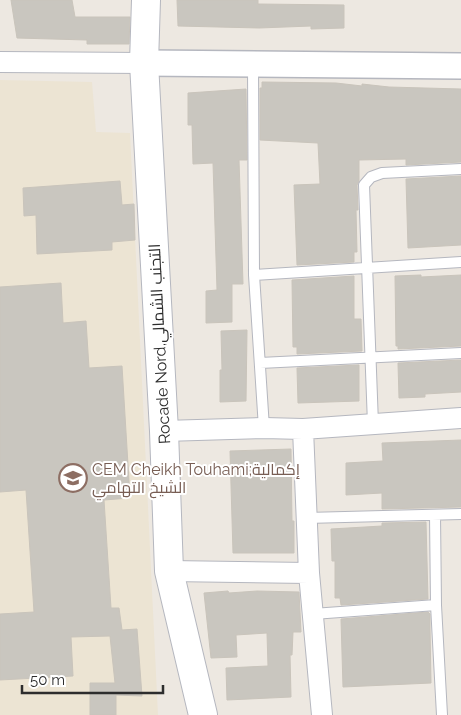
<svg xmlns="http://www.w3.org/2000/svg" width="461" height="715" font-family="Raleway,Cairo,sans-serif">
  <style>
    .education { fill: #ece4d3 }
    .building { fill: #c9c6bf; stroke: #c9c4bb }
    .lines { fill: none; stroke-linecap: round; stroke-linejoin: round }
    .service-casing { stroke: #b5b7bf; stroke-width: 12 }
    .minor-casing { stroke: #b5b7bf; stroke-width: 22 }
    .tertiary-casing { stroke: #b5b7bf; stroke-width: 28 }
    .secondary-casing { stroke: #b5b7bf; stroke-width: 30 }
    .service { stroke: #fff; stroke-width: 10 }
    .minor { stroke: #fff; stroke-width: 20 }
    .tertiary { stroke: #fff; stroke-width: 25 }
    .secondary { stroke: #fff; stroke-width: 28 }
    .labels { text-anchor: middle; stroke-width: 4; stroke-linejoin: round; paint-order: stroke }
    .street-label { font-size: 16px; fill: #2d2d2d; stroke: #fff }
    .education-label { font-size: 16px; fill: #785e54; stroke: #fff; text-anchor: start }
  </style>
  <rect width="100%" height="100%" fill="#ede8e1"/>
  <path class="education" d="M0,80L92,82L96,132L130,133L158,715H0Z"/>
  <path class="building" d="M11,0H72L75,17H130L129,44H87V40L17,38Z
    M177,0H258V4L344,5V28L311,29V26L259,28L178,26Z
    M262,82L336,83L362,86V84L389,87L461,89V162L406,165V159L359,160V181L357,185L358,210H356L357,252H354V262L297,265L294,185L320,184L318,143L260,140V88H262Z
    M246,89L247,160H239L243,284H232V322L206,323V291L217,290L213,163L193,164L192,125H188V93Z
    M461,176V245L408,248L406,179Z
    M120,181L122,205L134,204L135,240L112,242V250L37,254L36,215L24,216L23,188Z
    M421,275V277L461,275V346L398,349V346H396L395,276Z
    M354,276V319H361L362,351L297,354V347H293L292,280Z
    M61,283L63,323L86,321L89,368L122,366L130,498L104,500L111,608H119L122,630L137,629L142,696L116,695V715H90V683H115L110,636L71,637L73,676L0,680V614L34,612L26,490L0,492V287Z
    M247,330L246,401L220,402V370H222L221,331Z
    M461,360V392L425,394V397L399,398L398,363Z
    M359,365V401L298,403L297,368Z
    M461,440V507L382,509V493L346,495V463L383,461L382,443Z
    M291,449L292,521H294V553H233L230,451Z
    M426,522L428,599L341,605L340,598H335V561H332L331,529L382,526V523Z
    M228,591L229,593L257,591L299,592L301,632H293L292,655H290L291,697L227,700L226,668L268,666L267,633L236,635L237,657L211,658L204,593Z
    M428,612L430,614V629L431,683L343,687L341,619Z"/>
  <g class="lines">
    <defs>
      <path id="service" d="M253,65L254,275L264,428
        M254,275L461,262
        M260,363L461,353
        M373,424L364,185L371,177L382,173L461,169
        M435,515L436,605L442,715
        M306,518L461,514
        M313,614L436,605"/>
      <path id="minor" d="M0,62L144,63
        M303,429L309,573L322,715
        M164,431L264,428L303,429L461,418
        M169,571L309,573"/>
      <path id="tertiary" d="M144,63L461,66"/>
      <path id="secondary" d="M146,0L144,63L164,431L169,571L203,715"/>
    </defs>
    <use href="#service" class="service-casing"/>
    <use href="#minor" class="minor-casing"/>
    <use href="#tertiary" class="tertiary-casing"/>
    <use href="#secondary" class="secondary-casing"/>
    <use href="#service" class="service"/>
    <use href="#minor" class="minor"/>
    <use href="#tertiary" class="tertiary"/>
    <use href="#secondary" class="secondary"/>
  </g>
  <defs>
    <symbol id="school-ring" viewBox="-11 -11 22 22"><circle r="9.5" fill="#fff" stroke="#8d6e63" stroke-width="1.5"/><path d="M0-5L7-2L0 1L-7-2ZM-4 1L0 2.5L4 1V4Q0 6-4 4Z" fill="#8d6e63"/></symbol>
  </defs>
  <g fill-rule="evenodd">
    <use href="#school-ring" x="57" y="462" width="32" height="32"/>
  </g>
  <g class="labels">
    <g class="street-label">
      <text transform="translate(159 344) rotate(-93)" y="6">Rocade Nord,التجنب الشمالي</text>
    </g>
    <g class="education-label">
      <text x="92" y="475">CEM Cheikh Touhami;إكمالية<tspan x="92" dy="18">الشيخ التهامي</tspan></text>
    </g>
  </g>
  <path d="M22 685v8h141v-8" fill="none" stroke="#2d2d2d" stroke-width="2.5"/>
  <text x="30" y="685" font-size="15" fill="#2d2d2d" stroke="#ffffff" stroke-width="4" paint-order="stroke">50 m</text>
</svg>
